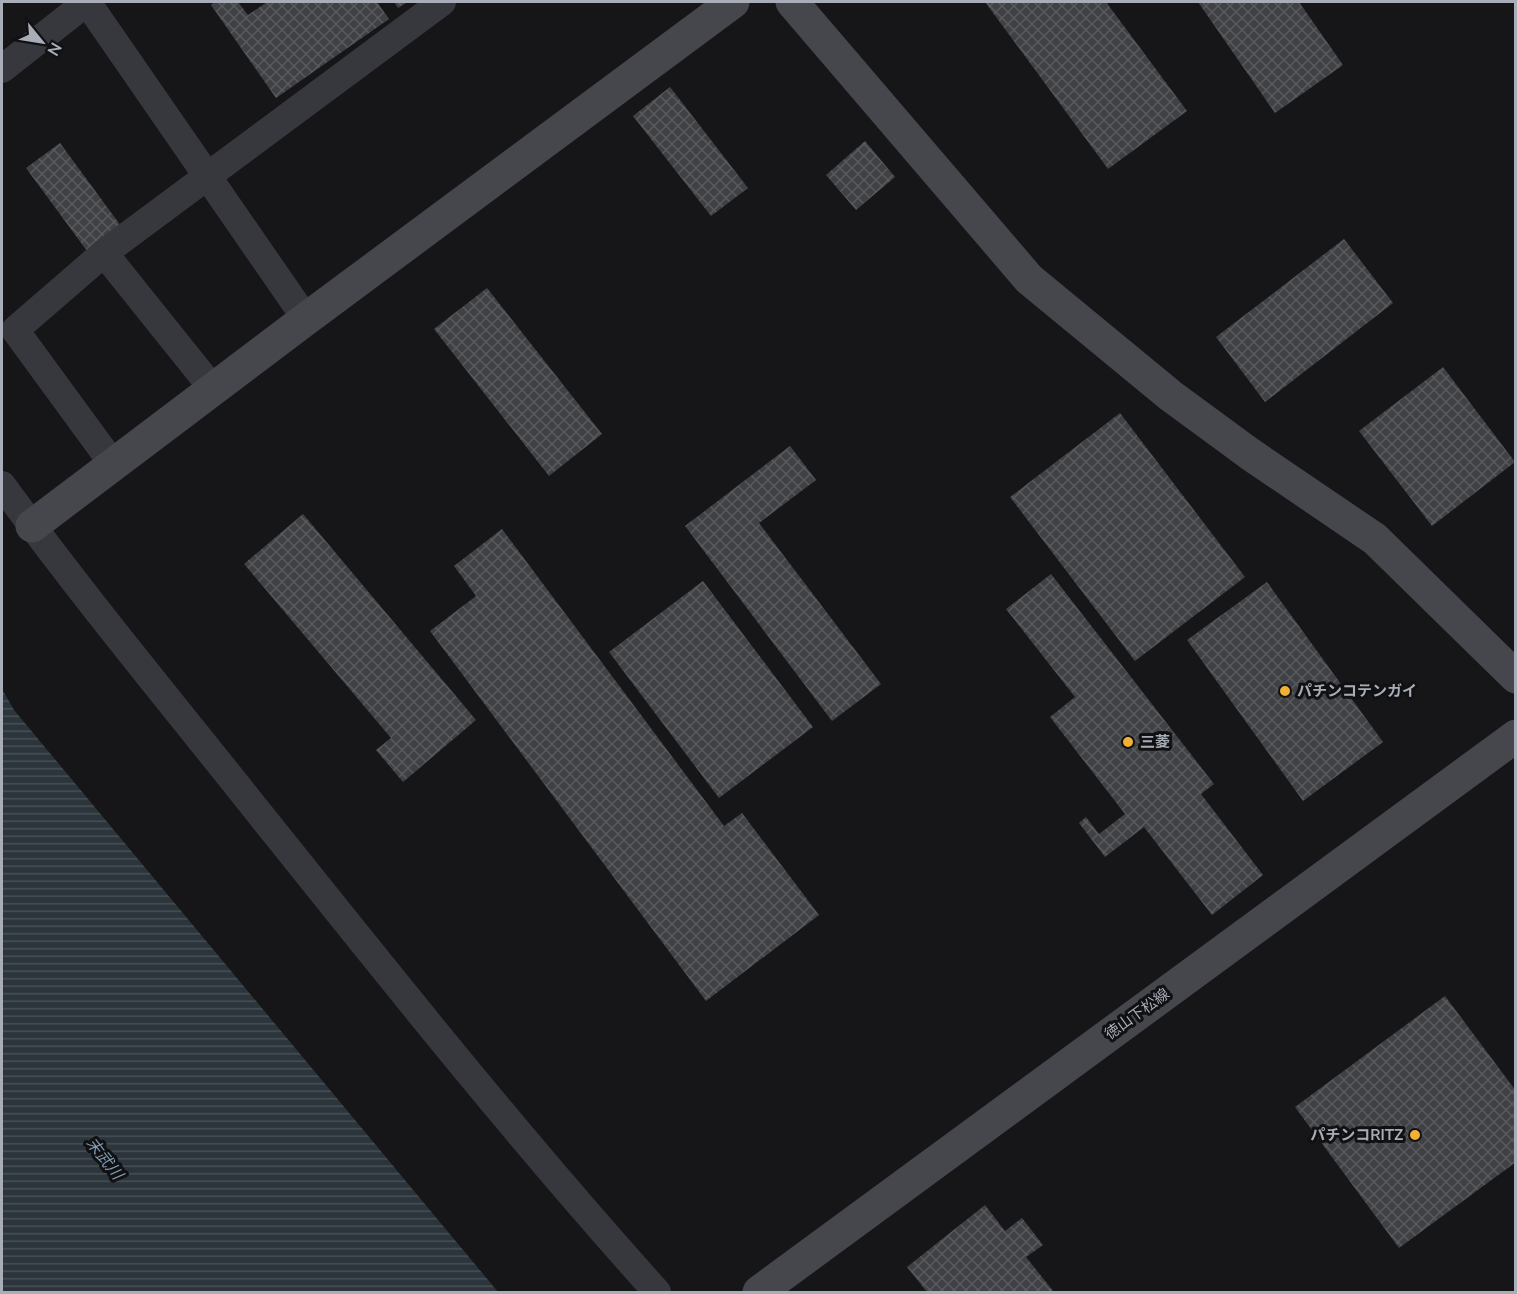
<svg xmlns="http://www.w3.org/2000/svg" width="1517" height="1294" font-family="'Nunito Sans','Noto Sans JP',sans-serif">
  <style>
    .water { fill: url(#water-rules) }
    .building { fill: url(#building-cross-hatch) }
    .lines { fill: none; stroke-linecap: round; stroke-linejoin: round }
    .street { stroke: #37383d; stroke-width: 28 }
    .secondary { stroke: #45474d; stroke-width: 33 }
    .poi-dot { fill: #f2b034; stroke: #111113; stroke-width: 2 }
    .labels { text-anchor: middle; stroke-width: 6; stroke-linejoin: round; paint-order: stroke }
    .poi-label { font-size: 15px; font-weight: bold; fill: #a8adb8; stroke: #111113; text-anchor: start }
    .street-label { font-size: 15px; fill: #a8adb8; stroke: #111113 }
    .water-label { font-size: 16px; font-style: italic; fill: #7f9bb3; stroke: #111113 }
  </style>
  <defs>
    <pattern id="water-rules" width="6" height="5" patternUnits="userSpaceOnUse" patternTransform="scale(1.5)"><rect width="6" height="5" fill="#2c353c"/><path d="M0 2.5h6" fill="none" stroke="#485056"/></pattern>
    <pattern id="building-cross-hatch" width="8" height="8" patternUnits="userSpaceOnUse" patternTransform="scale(1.5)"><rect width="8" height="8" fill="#404145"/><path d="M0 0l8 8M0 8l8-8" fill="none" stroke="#595a5e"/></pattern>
  </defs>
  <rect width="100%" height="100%" fill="#161618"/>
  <path class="water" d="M2,689L14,710L498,1292H2Z"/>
  <path class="building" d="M215,2H238L248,15L267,2H377L389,19L276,98L211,5Z
    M394,2H407L398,8Z
    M985,2H1106L1187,111L1108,169Z
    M1198,2H1299L1343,65L1275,113Z
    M670,87L748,188L711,216L633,116Z
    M865,141L895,177L856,210L826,175Z
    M60,143L121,226L87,251L26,168Z
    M1344,239L1393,303L1265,402L1216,337Z
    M487,288L602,434L549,476L434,329Z
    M1443,367L1515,462L1432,526L1359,431Z
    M1120,413L1245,577L1135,661L1010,497Z
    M790,446L816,480L759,523L881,684L832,721L685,526Z
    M303,514L476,720L403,782L376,750L391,738L244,564Z
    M502,529L724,826L742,813L819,915L706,1001L430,631L476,596L454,566Z
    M1051,574L1214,784L1201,794L1263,875L1212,915L1144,827L1105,857L1079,823L1086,817L1099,834L1125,814L1050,717L1075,697L1006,609Z
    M703,581L813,727L719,798L609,652Z
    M1267,582L1383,742L1303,801L1187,640Z
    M1445,996L1516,1091V1162L1399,1248L1295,1107Z
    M985,1205L1005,1231L1022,1218L1043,1245L1026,1257L1054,1292H927L907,1267Z"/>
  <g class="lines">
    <path class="street" d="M87,2L306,319
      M2,69L87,2
      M104,253L213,389
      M113,464L15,330L104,253L442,2
      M2,485C85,599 175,707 263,818C391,978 520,1140 657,1292"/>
    <path class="secondary" d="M792,2L1029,279L1171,396L1250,454L1375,539L1516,677
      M32,526L306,319L733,2
      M759,1292L1516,736"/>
  </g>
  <g class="poi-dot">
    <circle cx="1285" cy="691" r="6"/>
    <circle cx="1128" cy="742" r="6"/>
    <circle cx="1415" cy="1135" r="6"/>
  </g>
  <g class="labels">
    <g class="poi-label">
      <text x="1297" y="696">パチンコテンガイ</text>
      <text x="1140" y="747">三菱</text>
      <text x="1403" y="1140" text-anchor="end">パチンコRITZ</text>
    </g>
    <g class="street-label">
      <text transform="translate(1137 1014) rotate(-36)" y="5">徳山下松線</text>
    </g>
    <g class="water-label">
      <text transform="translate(105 1158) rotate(52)" y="6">末武川</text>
    </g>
  </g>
  <rect width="1517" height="1294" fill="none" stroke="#a8adb8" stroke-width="6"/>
  <g transform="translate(42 42) rotate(120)" stroke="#111113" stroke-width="4.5" paint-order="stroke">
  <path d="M0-4.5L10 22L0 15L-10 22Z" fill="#a8adb8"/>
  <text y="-9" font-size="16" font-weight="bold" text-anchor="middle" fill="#a8adb8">N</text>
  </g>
</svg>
